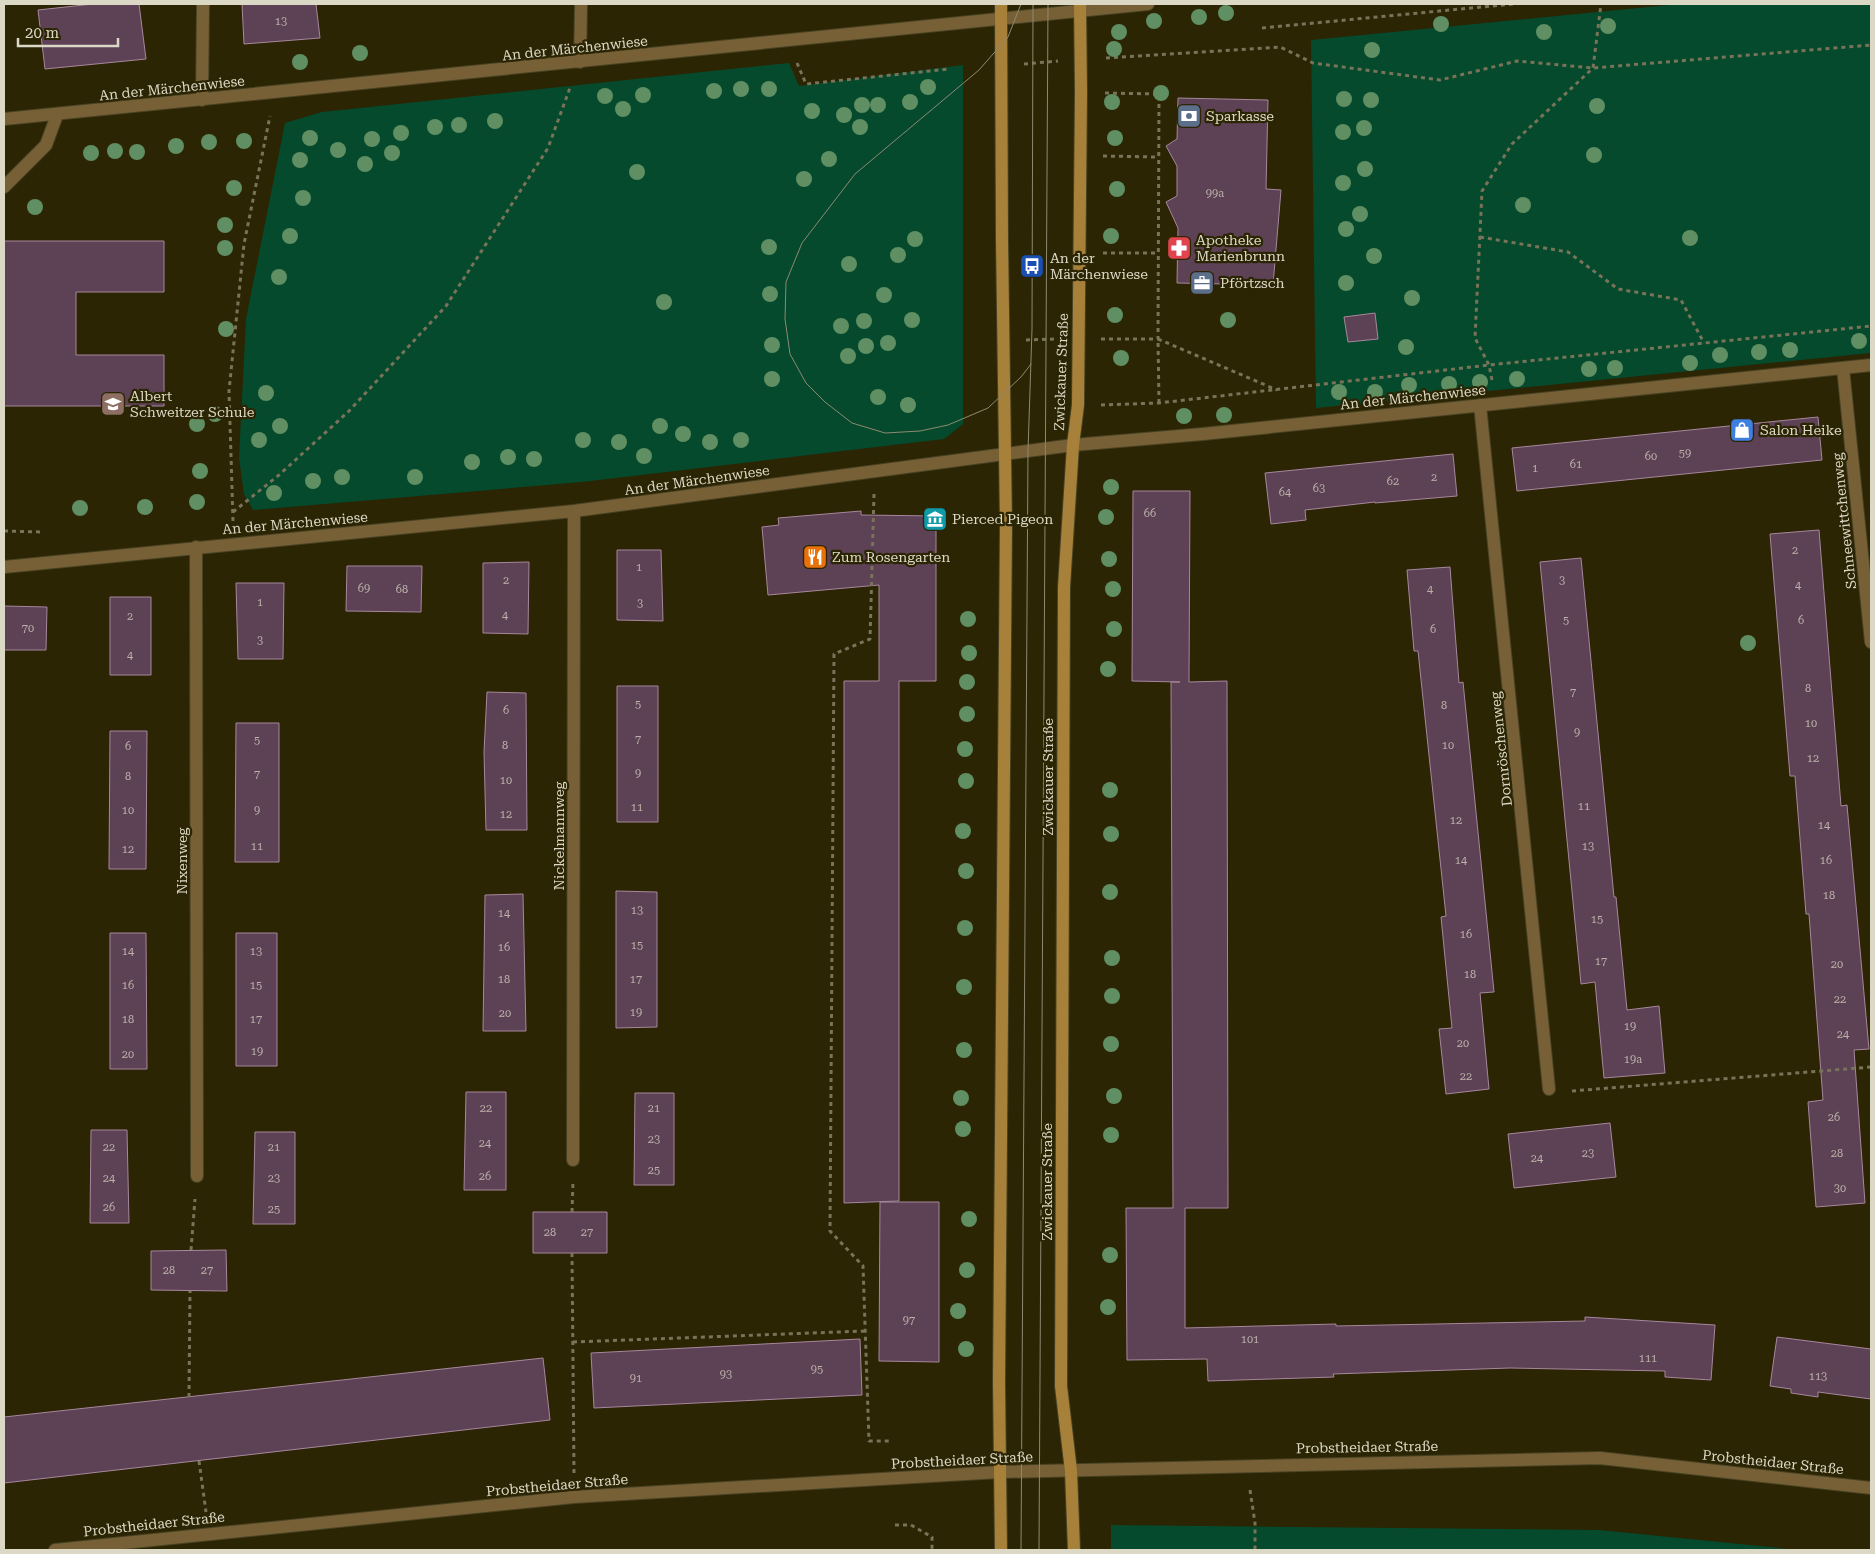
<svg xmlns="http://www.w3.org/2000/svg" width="1875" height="1554" font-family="'Roboto Serif',serif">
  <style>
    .green { fill: #054a2c }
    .building { fill: #5d4155; stroke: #a7879d }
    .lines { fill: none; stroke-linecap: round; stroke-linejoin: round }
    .service-casing { stroke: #474223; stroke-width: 14 }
    .minor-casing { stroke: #474223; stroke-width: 14 }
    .tertiary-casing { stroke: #474223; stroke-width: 14 }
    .secondary-casing { stroke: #474223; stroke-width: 14 }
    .path { stroke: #787359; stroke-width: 3; stroke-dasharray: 4 4; stroke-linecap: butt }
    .service { stroke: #786036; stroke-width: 12 }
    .minor { stroke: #786036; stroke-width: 12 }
    .tertiary { stroke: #786036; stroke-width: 12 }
    .secondary { stroke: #a7803a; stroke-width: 12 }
    .tram { stroke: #8e8971; stroke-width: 1 }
    .tree { fill: #5f8f63 }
    .labels { text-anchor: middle; stroke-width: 4.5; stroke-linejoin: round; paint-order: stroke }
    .number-label { font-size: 11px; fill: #bcb2aa }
    .street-label { font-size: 14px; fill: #dbd8c6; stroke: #2b2504 }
    .poi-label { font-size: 14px; fill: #dbd8c6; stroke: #2b2504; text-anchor: start }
  </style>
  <rect width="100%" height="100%" fill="#2b2504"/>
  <path class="green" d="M1679,4H1871V353L1316,408L1311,40Z
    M789,63L799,86L963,65V424L944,439L582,482L253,510L244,494L239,458L246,319L285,123L322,112Z
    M1111,1525L1599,1530L1799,1550H1111Z"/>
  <path class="building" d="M93,4H139L146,59L45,69L38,10Z
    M242,4H316L320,38L244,44Z
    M1178,98L1268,100L1266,189L1281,190L1273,285L1177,283L1178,228L1166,202L1177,196V166L1166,146L1177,139Z
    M4,241H164V292H76V355H164V406H4Z
    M1375,313L1378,339L1348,342L1344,317Z
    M1818,417L1822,460L1517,491L1512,448Z
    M1453,454L1457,496L1375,503V502L1305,510L1306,520L1271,524L1265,473Z
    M1133,491H1190L1189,682L1227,681L1228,1208H1185V1328L1336,1324V1326L1585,1321V1317L1715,1325L1711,1380L1665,1377V1371L1510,1368L1333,1374L1334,1377L1208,1381L1207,1359L1127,1360L1126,1208H1173L1171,682H1180L1132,681Z
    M861,511V515L936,516V681H899V1201L844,1203V681H879V585L768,595L762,527L779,525L778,518Z
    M1819,530L1841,806L1847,805L1869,1049L1854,1050L1865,1203L1816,1207L1808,1102L1823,1100L1809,914H1806L1795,776H1790L1770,534Z
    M617,550H661L663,621L617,620Z
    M1581,558L1614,897H1616L1627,1010L1659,1006L1665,1073L1604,1078L1595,982L1581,984L1540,562Z
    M529,562L528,634L483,633V563Z
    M347,566H422L421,612L346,611Z
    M1450,567L1459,683L1463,682L1494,992L1480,993L1489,1089L1446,1094L1439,1029L1452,1028L1441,917L1446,916L1418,651H1414L1407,570Z
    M236,583H284L283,659H238Z
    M110,597H151V675H110Z
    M4,606L47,607L46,650H4Z
    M617,686H658V822H617Z
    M487,692L526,693L527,830H486L484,752Z
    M236,723H279V862H235Z
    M110,731H147L146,869H109Z
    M616,891L657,892V1027L616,1028Z
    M523,894L526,1031H483L485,895Z
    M110,933H146L147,1069H110Z
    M236,933H277V1066H236Z
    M466,1092H506V1190H464Z
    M635,1093H674V1185H634Z
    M1610,1123L1616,1177L1514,1188L1508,1134Z
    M91,1130H127L129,1223H90Z
    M255,1132H295V1224H253Z
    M880,1202H939V1362L879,1361Z
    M533,1212H607V1253H533Z
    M226,1250L227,1291L151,1290V1251Z
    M1777,1337L1871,1349V1399L1818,1392V1397L1791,1393V1389L1770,1386Z
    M860,1339L862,1395L594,1408L591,1353Z
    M543,1358L550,1420L4,1483V1417Z"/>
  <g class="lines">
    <defs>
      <path id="service" d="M4,187L46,145L57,115"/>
      <path id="minor" d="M580,62L581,4
        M202,100L203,4
        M4,119L1148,4
        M1843,368L1871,642
        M1480,405L1549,1089
        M196,547L197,1176
        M4,567L574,511L1073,445L1203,434L1871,365
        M573,1160L574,511"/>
      <path id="tertiary" d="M55,1550L574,1497L1000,1472L1600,1458L1871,1488"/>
      <path id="secondary" d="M1001,1550L999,1382L1006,524L1002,240L1001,4
        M1074,1550L1071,1471L1061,1386L1064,587L1073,445L1078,405L1081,92L1080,4"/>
    </defs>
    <use href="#service" class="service-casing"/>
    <use href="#minor" class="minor-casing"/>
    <use href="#tertiary" class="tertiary-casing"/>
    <use href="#secondary" class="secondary-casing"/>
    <path class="path" d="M1262,28L1513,4
      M1106,58L1280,47L1313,63L1440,80L1517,61L1593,68L1871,45
      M797,63L806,84L949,69
      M1024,64L1058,61
      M1103,156L1157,157
      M1480,237L1568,252L1618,289L1681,300L1704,343
      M1103,253H1157
      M1101,339H1158L1159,94L1104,93
      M1026,340L1054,339
      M1492,380L1489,365L1475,338L1482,191L1512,144L1593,68L1601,4
      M1159,403L1158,339L1277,390
      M1101,405L1159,403L1489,365L1871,326
      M874,494L870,639L834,654L830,1231L863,1266L869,1441H891
      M233,512L279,475L349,411L446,306L548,148L571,85
      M233,521L229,391L244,244L270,116
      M4,531L42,532
      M1572,1091L1871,1067
      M572,1212L573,1182
      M191,1250L195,1199
      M572,1253L574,1474
      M573,1342L865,1331
      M189,1397L190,1291
      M199,1461L206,1512
      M1250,1490L1255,1523V1550
      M895,1525H911L932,1537V1550"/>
    <use href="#service" class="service"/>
    <use href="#minor" class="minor"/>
    <use href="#tertiary" class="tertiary"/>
    <use href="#secondary" class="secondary"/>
    <path class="tram" d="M1021,4L1008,37L979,70L855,174L802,243L786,282L785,319L790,354L806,383L825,402L852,423L885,433L920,431L948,425L988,408L1021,377L1031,364
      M1021,1550L1028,451L1032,329L1033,4
      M1039,1550L1048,4"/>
  </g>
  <g class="tree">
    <circle cx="1226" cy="13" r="8"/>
    <circle cx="1199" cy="17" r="8"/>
    <circle cx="1154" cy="21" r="8"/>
    <circle cx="1441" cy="24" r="8"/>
    <circle cx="1608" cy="26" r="8"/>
    <circle cx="1119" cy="32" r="8"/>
    <circle cx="1544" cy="32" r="8"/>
    <circle cx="1114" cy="49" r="8"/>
    <circle cx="1372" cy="50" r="8"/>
    <circle cx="360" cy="53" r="8"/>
    <circle cx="300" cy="62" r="8"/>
    <circle cx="928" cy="87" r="8"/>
    <circle cx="741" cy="89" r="8"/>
    <circle cx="769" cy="89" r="8"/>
    <circle cx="714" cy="91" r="8"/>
    <circle cx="1161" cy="93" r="8"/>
    <circle cx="643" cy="95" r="8"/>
    <circle cx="605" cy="96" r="8"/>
    <circle cx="1344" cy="99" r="8"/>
    <circle cx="1371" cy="100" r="8"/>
    <circle cx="910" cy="102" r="8"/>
    <circle cx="1112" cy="102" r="8"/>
    <circle cx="862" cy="105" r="8"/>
    <circle cx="878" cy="105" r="8"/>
    <circle cx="1597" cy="106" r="8"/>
    <circle cx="623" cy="109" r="8"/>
    <circle cx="812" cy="111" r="8"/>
    <circle cx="844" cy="115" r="8"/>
    <circle cx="495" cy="121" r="8"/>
    <circle cx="459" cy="125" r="8"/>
    <circle cx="435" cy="127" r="8"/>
    <circle cx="860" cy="127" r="8"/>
    <circle cx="1364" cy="128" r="8"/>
    <circle cx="1343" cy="132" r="8"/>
    <circle cx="401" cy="133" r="8"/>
    <circle cx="310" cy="138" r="8"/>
    <circle cx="1115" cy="138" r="8"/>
    <circle cx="372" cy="139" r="8"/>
    <circle cx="244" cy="141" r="8"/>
    <circle cx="209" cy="142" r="8"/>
    <circle cx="176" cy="146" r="8"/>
    <circle cx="338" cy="150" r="8"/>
    <circle cx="115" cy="151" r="8"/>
    <circle cx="137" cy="152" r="8"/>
    <circle cx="91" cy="153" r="8"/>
    <circle cx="392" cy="153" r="8"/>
    <circle cx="1594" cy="155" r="8"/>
    <circle cx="829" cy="159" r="8"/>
    <circle cx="300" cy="160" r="8"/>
    <circle cx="365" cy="164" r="8"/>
    <circle cx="1365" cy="169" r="8"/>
    <circle cx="637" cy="172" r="8"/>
    <circle cx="804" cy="179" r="8"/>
    <circle cx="1343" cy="183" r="8"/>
    <circle cx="234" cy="188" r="8"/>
    <circle cx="1117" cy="189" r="8"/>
    <circle cx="303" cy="198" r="8"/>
    <circle cx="1523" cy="205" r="8"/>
    <circle cx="35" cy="207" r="8"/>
    <circle cx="1360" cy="214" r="8"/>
    <circle cx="225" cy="225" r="8"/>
    <circle cx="1346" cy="229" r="8"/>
    <circle cx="290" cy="236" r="8"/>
    <circle cx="1111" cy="236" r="8"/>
    <circle cx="1690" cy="238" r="8"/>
    <circle cx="915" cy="239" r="8"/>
    <circle cx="769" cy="247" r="8"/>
    <circle cx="225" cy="248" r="8"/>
    <circle cx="898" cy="255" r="8"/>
    <circle cx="1374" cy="256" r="8"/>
    <circle cx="849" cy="264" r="8"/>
    <circle cx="279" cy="277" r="8"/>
    <circle cx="1346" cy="283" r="8"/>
    <circle cx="770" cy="294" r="8"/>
    <circle cx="884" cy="295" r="8"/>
    <circle cx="1412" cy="298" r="8"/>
    <circle cx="664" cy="302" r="8"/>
    <circle cx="1115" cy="315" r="8"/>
    <circle cx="912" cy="320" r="8"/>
    <circle cx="1228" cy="320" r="8"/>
    <circle cx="864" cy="321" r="8"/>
    <circle cx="841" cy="326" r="8"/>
    <circle cx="226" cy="329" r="8"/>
    <circle cx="1859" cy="341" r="8"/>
    <circle cx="888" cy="343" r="8"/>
    <circle cx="772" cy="345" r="8"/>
    <circle cx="866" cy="346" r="8"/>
    <circle cx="1406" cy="347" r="8"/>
    <circle cx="1790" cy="350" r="8"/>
    <circle cx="1759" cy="352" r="8"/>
    <circle cx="1720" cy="355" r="8"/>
    <circle cx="848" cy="356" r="8"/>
    <circle cx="1121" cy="358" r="8"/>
    <circle cx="1690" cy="363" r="8"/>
    <circle cx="1615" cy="368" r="8"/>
    <circle cx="1589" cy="369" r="8"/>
    <circle cx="772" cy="379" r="8"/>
    <circle cx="1517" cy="379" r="8"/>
    <circle cx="1480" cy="382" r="8"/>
    <circle cx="1449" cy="384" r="8"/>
    <circle cx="1409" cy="385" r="8"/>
    <circle cx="1339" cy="392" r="8"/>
    <circle cx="1375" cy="392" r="8"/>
    <circle cx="266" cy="393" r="8"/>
    <circle cx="878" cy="397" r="8"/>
    <circle cx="908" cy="405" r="8"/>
    <circle cx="215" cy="414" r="8"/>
    <circle cx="1224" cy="415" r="8"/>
    <circle cx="1184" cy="416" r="8"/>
    <circle cx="197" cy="424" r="8"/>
    <circle cx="280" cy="426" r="8"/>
    <circle cx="660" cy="426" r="8"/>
    <circle cx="683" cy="434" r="8"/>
    <circle cx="259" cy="440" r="8"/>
    <circle cx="583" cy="440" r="8"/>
    <circle cx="741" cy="440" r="8"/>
    <circle cx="619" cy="442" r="8"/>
    <circle cx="710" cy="442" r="8"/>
    <circle cx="644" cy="456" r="8"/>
    <circle cx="508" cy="457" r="8"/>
    <circle cx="534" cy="459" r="8"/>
    <circle cx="472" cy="462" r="8"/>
    <circle cx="200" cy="471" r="8"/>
    <circle cx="342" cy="477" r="8"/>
    <circle cx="415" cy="477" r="8"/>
    <circle cx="313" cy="481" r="8"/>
    <circle cx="1111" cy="487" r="8"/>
    <circle cx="274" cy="493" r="8"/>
    <circle cx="197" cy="502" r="8"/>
    <circle cx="145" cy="507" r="8"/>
    <circle cx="80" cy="508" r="8"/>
    <circle cx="1106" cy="517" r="8"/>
    <circle cx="1109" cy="559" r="8"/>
    <circle cx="1113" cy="589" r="8"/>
    <circle cx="968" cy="619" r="8"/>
    <circle cx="1114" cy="629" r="8"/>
    <circle cx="1748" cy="643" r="8"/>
    <circle cx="969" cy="653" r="8"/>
    <circle cx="1108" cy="669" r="8"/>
    <circle cx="967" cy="682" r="8"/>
    <circle cx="967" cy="714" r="8"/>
    <circle cx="965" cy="749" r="8"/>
    <circle cx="966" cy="781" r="8"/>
    <circle cx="1110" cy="790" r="8"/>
    <circle cx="963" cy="831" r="8"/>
    <circle cx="1111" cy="834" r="8"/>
    <circle cx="966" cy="871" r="8"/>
    <circle cx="1110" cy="892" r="8"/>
    <circle cx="965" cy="928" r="8"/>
    <circle cx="1112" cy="958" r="8"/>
    <circle cx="964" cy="987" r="8"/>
    <circle cx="1112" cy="996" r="8"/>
    <circle cx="1111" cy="1044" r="8"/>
    <circle cx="964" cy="1050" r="8"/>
    <circle cx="1114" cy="1096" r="8"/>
    <circle cx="961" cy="1098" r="8"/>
    <circle cx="963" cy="1129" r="8"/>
    <circle cx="1111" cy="1135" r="8"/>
    <circle cx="969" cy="1219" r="8"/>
    <circle cx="1110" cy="1255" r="8"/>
    <circle cx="967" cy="1270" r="8"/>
    <circle cx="1108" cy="1307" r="8"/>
    <circle cx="958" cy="1311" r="8"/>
    <circle cx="966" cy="1349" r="8"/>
  </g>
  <defs>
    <symbol id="bank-square" viewBox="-11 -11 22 22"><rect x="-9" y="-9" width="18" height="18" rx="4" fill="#5c6f8a" stroke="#2b2504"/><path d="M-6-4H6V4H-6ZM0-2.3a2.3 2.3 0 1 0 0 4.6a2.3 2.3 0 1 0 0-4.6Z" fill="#fff"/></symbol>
    <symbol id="pharmacy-square" viewBox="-11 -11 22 22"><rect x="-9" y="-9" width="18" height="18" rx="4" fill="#e0444e" stroke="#2b2504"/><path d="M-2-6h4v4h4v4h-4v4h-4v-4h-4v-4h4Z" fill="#fff"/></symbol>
    <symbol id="bus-square" viewBox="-11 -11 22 22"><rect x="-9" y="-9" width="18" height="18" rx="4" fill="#1a4fb4" stroke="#2b2504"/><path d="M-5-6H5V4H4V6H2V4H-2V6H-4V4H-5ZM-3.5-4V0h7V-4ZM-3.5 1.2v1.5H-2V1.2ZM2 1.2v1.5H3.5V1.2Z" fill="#fff"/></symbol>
    <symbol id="office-square" viewBox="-11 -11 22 22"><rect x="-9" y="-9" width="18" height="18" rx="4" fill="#5c6f8a" stroke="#2b2504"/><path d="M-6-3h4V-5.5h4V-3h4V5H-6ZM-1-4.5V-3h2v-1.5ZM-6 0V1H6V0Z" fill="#fff"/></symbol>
    <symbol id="school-square" viewBox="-11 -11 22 22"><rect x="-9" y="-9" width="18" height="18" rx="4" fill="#8d6e63" stroke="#2b2504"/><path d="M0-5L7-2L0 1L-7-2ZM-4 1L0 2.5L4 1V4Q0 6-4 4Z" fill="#fff"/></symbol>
    <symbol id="shop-square" viewBox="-11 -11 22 22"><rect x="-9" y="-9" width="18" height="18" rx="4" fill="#3f7fe0" stroke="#2b2504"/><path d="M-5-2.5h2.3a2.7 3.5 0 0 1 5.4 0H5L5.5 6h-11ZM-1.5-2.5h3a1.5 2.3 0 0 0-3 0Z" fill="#fff"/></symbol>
    <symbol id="museum-square" viewBox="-11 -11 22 22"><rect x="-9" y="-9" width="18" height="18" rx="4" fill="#0f9aa8" stroke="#2b2504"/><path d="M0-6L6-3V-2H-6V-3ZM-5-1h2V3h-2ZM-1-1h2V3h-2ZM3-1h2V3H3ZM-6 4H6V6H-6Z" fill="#fff"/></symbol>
    <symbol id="restaurant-square" viewBox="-11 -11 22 22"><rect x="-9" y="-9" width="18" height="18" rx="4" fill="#e8710a" stroke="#2b2504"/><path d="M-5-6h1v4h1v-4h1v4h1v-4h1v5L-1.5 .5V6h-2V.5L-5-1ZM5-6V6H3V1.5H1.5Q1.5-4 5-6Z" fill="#fff"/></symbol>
  </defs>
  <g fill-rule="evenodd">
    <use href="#bank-square" x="1175" y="102" width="28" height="28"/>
    <use href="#pharmacy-square" x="1165" y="234" width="28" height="28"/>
    <use href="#bus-square" x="1018" y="252" width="28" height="28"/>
    <use href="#office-square" x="1188" y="269" width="28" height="28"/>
    <use href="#school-square" x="99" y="390" width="28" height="28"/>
    <use href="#shop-square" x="1728" y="416" width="28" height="28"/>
    <use href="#museum-square" x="921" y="505" width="28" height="28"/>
    <use href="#restaurant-square" x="801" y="543" width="28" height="28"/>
  </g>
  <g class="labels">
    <g class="number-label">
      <text x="281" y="25">13</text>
      <text x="1215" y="197">99a</text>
      <text x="1685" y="457">59</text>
      <text x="1651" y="460">60</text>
      <text x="1576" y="468">61</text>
      <text x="1535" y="472">1</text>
      <text x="1434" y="481">2</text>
      <text x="1393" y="485">62</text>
      <text x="1319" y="492">63</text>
      <text x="1285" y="496">64</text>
      <text x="1150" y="517">66</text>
      <text x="1795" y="554">2</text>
      <text x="639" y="571">1</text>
      <text x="506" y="584">2</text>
      <text x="1562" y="584">3</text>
      <text x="1798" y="589">4</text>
      <text x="364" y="592">69</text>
      <text x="402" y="593">68</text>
      <text x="1430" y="593">4</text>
      <text x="260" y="606">1</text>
      <text x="640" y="607">3</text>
      <text x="505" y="619">4</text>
      <text x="130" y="620">2</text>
      <text x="1566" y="624">5</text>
      <text x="1801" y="624">6</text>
      <text x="28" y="632">70</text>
      <text x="1433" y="633">6</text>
      <text x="260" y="644">3</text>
      <text x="130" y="659">4</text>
      <text x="1808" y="692">8</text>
      <text x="1573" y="696">7</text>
      <text x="638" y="708">5</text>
      <text x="1444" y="709">8</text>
      <text x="506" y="714">6</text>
      <text x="1811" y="727">10</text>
      <text x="1577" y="736">9</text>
      <text x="638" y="743">7</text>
      <text x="257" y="744">5</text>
      <text x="505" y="749">8</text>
      <text x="1448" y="749">10</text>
      <text x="128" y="750">6</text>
      <text x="1813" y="762">12</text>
      <text x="638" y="777">9</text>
      <text x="257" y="778">7</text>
      <text x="128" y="780">8</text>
      <text x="506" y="784">10</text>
      <text x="1584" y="810">11</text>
      <text x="637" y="811">11</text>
      <text x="128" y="814">10</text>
      <text x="257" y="814">9</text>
      <text x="506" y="818">12</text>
      <text x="1456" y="824">12</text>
      <text x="1824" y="829">14</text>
      <text x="257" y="850">11</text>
      <text x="1588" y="850">13</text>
      <text x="128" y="853">12</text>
      <text x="1461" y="864">14</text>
      <text x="1826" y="864">16</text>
      <text x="1829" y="899">18</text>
      <text x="637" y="914">13</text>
      <text x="504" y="917">14</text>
      <text x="1597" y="923">15</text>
      <text x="1466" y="938">16</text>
      <text x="637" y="949">15</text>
      <text x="504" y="951">16</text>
      <text x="128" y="955">14</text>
      <text x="256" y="955">13</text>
      <text x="1601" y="965">17</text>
      <text x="1837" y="968">20</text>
      <text x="1470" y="978">18</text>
      <text x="504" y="983">18</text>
      <text x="636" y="983">17</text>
      <text x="128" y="989">16</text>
      <text x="256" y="989">15</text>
      <text x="1840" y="1003">22</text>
      <text x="636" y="1016">19</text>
      <text x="505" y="1017">20</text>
      <text x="128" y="1023">18</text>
      <text x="256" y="1023">17</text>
      <text x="1630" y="1030">19</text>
      <text x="1843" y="1038">24</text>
      <text x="1463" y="1047">20</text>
      <text x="257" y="1055">19</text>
      <text x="128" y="1058">20</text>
      <text x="1633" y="1063">19a</text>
      <text x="1466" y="1080">22</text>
      <text x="486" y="1112">22</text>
      <text x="654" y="1112">21</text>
      <text x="1834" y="1121">26</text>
      <text x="654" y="1143">23</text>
      <text x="485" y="1147">24</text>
      <text x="109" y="1151">22</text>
      <text x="274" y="1151">21</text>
      <text x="1588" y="1157">23</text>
      <text x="1837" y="1157">28</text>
      <text x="1537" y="1162">24</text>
      <text x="654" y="1174">25</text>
      <text x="485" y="1180">26</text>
      <text x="109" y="1182">24</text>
      <text x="274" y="1182">23</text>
      <text x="1840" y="1192">30</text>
      <text x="109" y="1211">26</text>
      <text x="274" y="1213">25</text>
      <text x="550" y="1236">28</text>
      <text x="587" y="1236">27</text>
      <text x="169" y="1274">28</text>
      <text x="207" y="1274">27</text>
      <text x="909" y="1324">97</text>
      <text x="1250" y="1343">101</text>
      <text x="1648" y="1362">111</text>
      <text x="817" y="1373">95</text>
      <text x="726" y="1378">93</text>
      <text x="1818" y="1380">113</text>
      <text x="636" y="1382">91</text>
    </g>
    <g class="street-label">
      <text transform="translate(575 48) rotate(-6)" y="5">An der Märchenwiese</text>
      <text transform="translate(172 88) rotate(-6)" y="5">An der Märchenwiese</text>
      <text transform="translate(1061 372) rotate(-88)" y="5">Zwickauer Straße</text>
      <text transform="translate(1413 397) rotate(-6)" y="5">An der Märchenwiese</text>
      <text transform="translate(697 480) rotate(-8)" y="5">An der Märchenwiese</text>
      <text transform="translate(1844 521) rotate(-96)" y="5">Schneewittchenweg</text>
      <text transform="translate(295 523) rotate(-5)" y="5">An der Märchenwiese</text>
      <text transform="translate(1501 749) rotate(-96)" y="5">Dornröschenweg</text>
      <text transform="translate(1048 777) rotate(-90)" y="5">Zwickauer Straße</text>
      <text transform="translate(559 836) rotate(-90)" y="5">Nickelmannweg</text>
      <text transform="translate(182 861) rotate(-90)" y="5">Nixenweg</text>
      <text transform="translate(1047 1182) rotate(-90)" y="5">Zwickauer Straße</text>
      <text transform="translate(1367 1447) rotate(-1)" y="5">Probstheidaer Straße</text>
      <text transform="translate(962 1460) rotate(-3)" y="5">Probstheidaer Straße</text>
      <text transform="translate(1773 1462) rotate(6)" y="5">Probstheidaer Straße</text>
      <text transform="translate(557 1485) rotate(-5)" y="5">Probstheidaer Straße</text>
      <text transform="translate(154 1524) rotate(-6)" y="5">Probstheidaer Straße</text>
    </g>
    <g class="poi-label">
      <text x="1206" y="121">Sparkasse</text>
      <text x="1196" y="245">Apotheke<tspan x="1196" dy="16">Marienbrunn</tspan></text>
      <text x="1050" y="263">An der<tspan x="1050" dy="16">Märchenwiese</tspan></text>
      <text x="1220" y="288">Pförtzsch</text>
      <text x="130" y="401">Albert<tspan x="130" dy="16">Schweitzer Schule</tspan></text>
      <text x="1760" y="435">Salon Heike</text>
      <text x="952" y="524">Pierced Pigeon</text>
      <text x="832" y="562">Zum Rosengarten</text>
    </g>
  </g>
  <rect width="1875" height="1554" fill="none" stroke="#dbd8c6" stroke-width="10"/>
  <path d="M18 38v8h100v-8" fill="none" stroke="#dbd8c6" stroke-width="2.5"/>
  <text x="25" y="38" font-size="15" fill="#dbd8c6" stroke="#2b2504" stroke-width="4" paint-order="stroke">20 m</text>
</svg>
